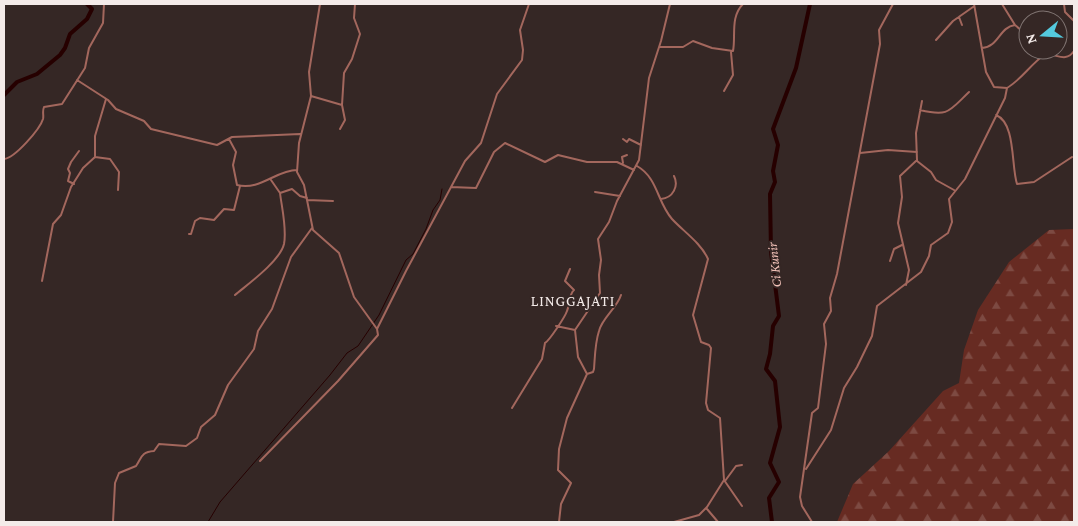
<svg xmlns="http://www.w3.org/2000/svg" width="1078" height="526" font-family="'Crimson Pro',serif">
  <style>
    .forest { fill: url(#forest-firs) }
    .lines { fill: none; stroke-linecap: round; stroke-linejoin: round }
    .stream { stroke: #260000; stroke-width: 1 }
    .river { stroke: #260000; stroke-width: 4 }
    .minor { stroke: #a3675d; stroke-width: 2 }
    .labels { text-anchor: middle; stroke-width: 4; stroke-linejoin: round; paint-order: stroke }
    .water-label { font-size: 14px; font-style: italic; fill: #f1c0b7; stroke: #352725 }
    .quarter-label { font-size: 15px; letter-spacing: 1px; fill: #f4ebe9; stroke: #352725 }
  </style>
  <defs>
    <pattern id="forest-firs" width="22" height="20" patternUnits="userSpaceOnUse" patternTransform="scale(1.25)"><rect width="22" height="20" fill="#672b22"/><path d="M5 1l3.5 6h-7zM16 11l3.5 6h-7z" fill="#7d4a42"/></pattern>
  </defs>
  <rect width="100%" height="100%" fill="#352725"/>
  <path class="forest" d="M1074,229V522H837L853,484L889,451L943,391L959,383L964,350L978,310L1009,262L1049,230Z"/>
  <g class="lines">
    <path class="stream" d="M208,522L220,502L330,375L347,353L358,346L379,315L406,260L413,254L426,229L433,210L440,200L442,189"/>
    <path class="river" d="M4,95L17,82L37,74L60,55L65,48L70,34L87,19L92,9L87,4
      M772,522L769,498L779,482L770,463L780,427L775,381L766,369L770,354L773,326L779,316L771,252L770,194L775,182L773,171L778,145L773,129L796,68L810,4"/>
    <path class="minor" d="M974,4L986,72L994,87L1007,88
      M1002,4L1015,25L1028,36
      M1064,4L1065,12L1074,21
      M959,17L962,25
      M936,40L953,21L973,7
      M660,47H683L693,41L712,48L733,51C736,36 730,17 743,4
      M982,48C999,47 999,27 1015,25
      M1039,50L1041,57
      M77,80L108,100L116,109L144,121L151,129L217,145L232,137L300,134
      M724,91L733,75L731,52
      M311,96L342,105L345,120L340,129
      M342,105L344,73L352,59L360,34L354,18L355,4
      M920,110C949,117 949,111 969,92
      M996,115C1016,123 1011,166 1017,184L1034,182L1072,157
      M229,139L236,152L233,165L237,185C260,191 276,170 297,170
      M623,139L627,142L629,139L641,145
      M860,153L888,150L917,152
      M95,157L110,159L119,172L118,190
      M4,159C15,158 40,129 43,119C44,115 42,112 44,107L62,104L85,68L89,48L103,23L104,4
      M917,161L931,172L936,180L954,190
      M623,163L622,157L627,155
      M637,166C658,178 657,202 672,219C683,231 701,243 708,259L693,315L701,342L709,345L711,348L706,403L708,410L720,418L724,480L707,507L699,515L674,522
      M271,180L280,193L292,189L300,196L307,198
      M74,184L68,181L70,173L68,169L71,162L79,151
      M451,187L476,188L494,152L505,143L545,162L558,155L587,162H617L634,170
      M595,192L620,196
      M661,199C673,198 679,186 674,176
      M307,200L333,201
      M189,234H191L195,221L200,218L214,220L224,209L234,210L240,186
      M890,261L894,249L902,245
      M42,281L53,224L61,215L71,187L83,168L95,157V136L106,99
      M906,285L909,270L898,223L902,197L900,176L917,160L916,133L922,101
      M235,295C248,284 280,261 284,244C287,229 282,209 280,193
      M556,326L575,330
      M377,329L406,271L465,161L481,143L497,94L522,60L523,50L520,30L529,4
      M587,374L593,372L594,369C595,356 595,343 599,331C602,318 617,308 621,295
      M512,408L542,359L545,343C549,341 565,317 567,311C570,304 569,294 574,290L565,281L570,269
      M260,461L338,381L378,335L377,329L354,297L339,253L313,230L304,185L297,172L299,143L311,96L309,72L320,4
      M806,469L831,430L844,388L857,367L872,336L877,306L921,272L929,256L931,245L948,233L952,222L949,199L965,179L1005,98L1007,88C1022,79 1030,65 1044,55C1055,52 1065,64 1074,51
      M724,480L742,506
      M725,481L736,466L742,465
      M707,509L718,522
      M113,522L115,483L119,473L136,466C142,457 141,452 154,451L159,444L186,446L197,438L201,427L215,415L228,385L254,349L258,331L272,309L291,257L312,228
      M559,522L561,504L571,483L558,470L559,449L567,418L587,374L578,357L575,330L600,293L599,275L601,260L598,239L609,222L617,201L639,160L649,78L661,41L670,4
      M812,522L802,506L800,497L812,413L818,408L826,344L824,324L831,311L830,298L837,274L880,44L879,30L893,4"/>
  </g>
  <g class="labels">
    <g class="water-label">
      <text transform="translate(774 265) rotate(-96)" y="5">Ci Kunir</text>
    </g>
    <g class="quarter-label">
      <text x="573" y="306">LINGGAJATI</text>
    </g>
  </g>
  <rect width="1078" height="526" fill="none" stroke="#f4ebe9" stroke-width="10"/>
  <g transform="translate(1043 35) rotate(252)"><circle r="24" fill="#352725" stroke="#817573"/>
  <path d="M0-4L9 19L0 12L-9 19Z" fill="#54cade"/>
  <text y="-8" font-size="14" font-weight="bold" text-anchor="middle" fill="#f4ebe9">N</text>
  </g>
</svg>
